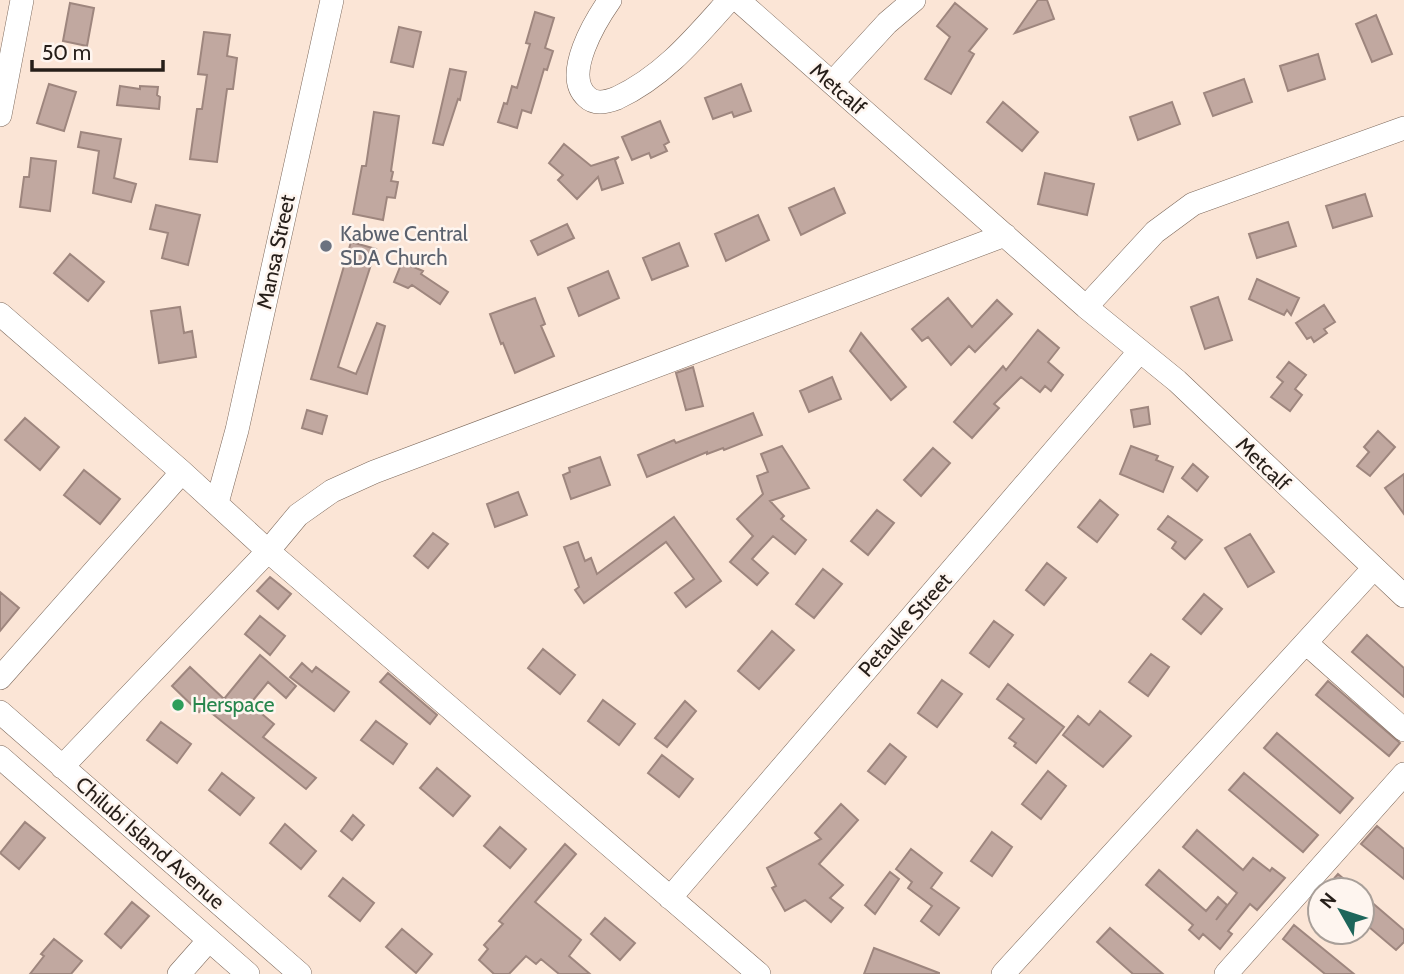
<svg xmlns="http://www.w3.org/2000/svg" width="1404" height="974" font-family="Cabin,sans-serif">
  <style>
    .building { fill: #c1a8a0; stroke: #9e867e; stroke-width: 2 }
    .lines { fill: none; stroke-linecap: round; stroke-linejoin: round }
    .minor-casing { stroke: #7c685b; stroke-width: 24 }
    .minor { stroke: #fff; stroke-width: 23 }
    .worship-dot { fill: #6b7280; stroke: #fef5ef; stroke-width: 2.5 }
    .leisure-dot { fill: #2e9e5b; stroke: #fef5ef; stroke-width: 2.5 }
    .labels { text-anchor: middle; stroke-width: 5; stroke-linejoin: round; paint-order: stroke }
    .street-label { font-size: 21px; fill: #261e19; stroke: #fef5ef }
    .worship-label { font-size: 21px; fill: #5b616d; stroke: #fef5ef; text-anchor: start }
    .leisure-label { font-size: 21px; fill: #27864d; stroke: #fef5ef; text-anchor: start }
  </style>
  <rect width="100%" height="100%" fill="#fbe5d6"/>
  <path class="building" d="M1038,0H1047L1054,19L1015,33Z
    M70,3L94,8L87,46L63,41Z
    M955,3L987,29L969,51L974,54L951,94L925,79L950,37L937,26Z
    M535,12L554,18L545,48L553,51L547,70L544,69L531,113L522,110L517,128L498,122L504,103L507,104L512,86L517,88L530,44L526,43Z
    M1376,15L1392,54L1372,62L1356,24Z
    M399,27L421,32L413,67L391,62Z
    M204,32L230,35L227,56L237,58L233,89H227L217,162L190,159L197,109H202L207,75L198,74Z
    M1318,54L1325,79L1288,91L1280,66Z
    M450,69L466,72L460,100L458,99L443,145L433,143Z
    M1244,79L1252,102L1213,116L1204,93Z
    M49,84L76,92L64,131L37,123Z
    M741,84L751,111L734,117L732,112L713,119L705,98Z
    M120,86L140,89V86L158,87L157,95L160,97L159,109L117,105Z
    M1003,102L1038,132L1022,151L987,122Z
    M1172,102L1180,124L1138,140L1130,117Z
    M374,112L399,116L391,171L393,172L391,181L398,182L395,198L387,197L383,220L353,214L362,166H366Z
    M660,121L669,142L664,145L667,151L651,158L649,153L632,160L622,137Z
    M81,132L121,139L114,178L136,184L131,202L93,193L99,151L78,147Z
    M564,144L591,166L619,157L615,160L623,183L602,190L598,177L577,199L558,180L563,175L549,163Z
    M31,158L56,161L50,211L20,207L24,177H29Z
    M1045,173L1094,184L1087,215L1038,204Z
    M834,188L845,213L801,235L789,208Z
    M1365,194L1372,216L1333,228L1326,206Z
    M156,205L200,215L188,265L162,258L168,233L150,229Z
    M758,215L769,240L726,261L715,234Z
    M1288,222L1296,246L1257,258L1249,234Z
    M567,224L574,238L538,255L531,241Z
    M351,242L376,249L338,367L356,374L377,323L385,326L367,394L311,379Z
    M679,243L688,266L652,280L643,258Z
    M70,254L104,282L88,301L54,273Z
    M402,262L423,271L421,274L448,292L440,304L412,285L408,288L394,282Z
    M608,271L619,298L579,316L568,288Z
    M1257,279L1299,298L1291,315L1287,310L1284,315L1249,299Z
    M1218,297L1232,340L1205,349L1191,307Z
    M535,298L545,324L541,326L554,356L515,373L503,343L501,344L490,314Z
    M948,298L972,327L997,300L1012,314L975,352L969,346L951,365L928,337L922,341L912,329Z
    M1324,305L1335,322L1324,329L1327,333L1314,342L1311,337L1307,339L1296,323Z
    M180,307L184,333L192,331L196,357L159,363L151,311Z
    M1038,330L1059,348L1048,362L1063,375L1051,391L1045,386L1040,392L1021,377L994,404L999,408L972,438L954,422L1003,366L1006,370Z
    M861,333L906,387L891,400L850,351Z
    M1289,362L1306,375L1295,389L1302,395L1290,411L1271,397L1283,382L1277,377Z
    M693,367L703,406L686,410L676,373Z
    M832,377L841,399L809,412L800,391Z
    M1148,407L1150,424L1134,427L1131,410Z
    M307,410L327,416L322,434L302,428Z
    M753,413L762,435L724,450L723,448L707,454V452L647,477L638,455L674,440L676,443Z
    M25,418L59,447L40,470L5,440Z
    M1378,431L1395,447L1370,476L1357,466L1369,452L1364,447Z
    M782,446L809,488L770,501L784,516L781,519L806,540L795,554L773,536L752,559L768,573L757,585L730,562L753,536L737,519L763,494L757,476L768,472L761,454Z
    M1131,446L1158,456L1156,460L1173,467L1163,492L1120,474Z
    M933,448L950,463L921,496L904,480Z
    M600,457L610,485L571,499L563,475L570,472L569,468Z
    M1193,464L1208,477L1197,491L1182,478Z
    M84,470L120,499L100,524L64,495Z
    M1404,474V514L1385,488Z
    M518,492L527,515L495,527L487,504Z
    M1100,500L1118,515L1097,542L1078,527Z
    M877,510L894,523L868,555L851,541Z
    M1168,516L1202,540L1185,559L1172,548L1176,542L1158,529Z
    M674,517L721,581L686,607L675,593L694,579L666,542L584,603L575,590L579,587L564,547L578,542L585,561L591,558L597,574Z
    M433,533L448,544L428,568L414,556Z
    M1250,534L1274,572L1248,587L1225,548Z
    M1047,563L1066,578L1044,605L1026,590Z
    M823,569L842,584L814,618L796,604Z
    M270,577L291,594L278,609L257,591Z
    M0,592L19,608L0,631Z
    M1204,594L1222,609L1201,634L1183,619Z
    M260,616L285,636L270,655L245,634Z
    M994,621L1013,635L989,667L970,653Z
    M772,631L794,650L759,689L738,671Z
    M1367,635L1404,668V697L1352,652Z
    M543,649L575,675L560,694L528,668Z
    M1151,654L1169,667L1148,696L1129,682Z
    M260,655L296,686L286,698L268,682L250,704L274,724L263,737L316,778L306,789L204,707L199,712L172,686L190,667L224,699Z
    M302,663L312,672L316,667L349,692L334,711L290,677Z
    M388,673L437,715L430,724L380,682Z
    M942,680L962,694L937,727L918,713Z
    M1328,681L1400,743L1389,756L1316,695Z
    M1008,684L1064,727L1036,763L1014,746L1016,743L1009,738L1024,719L997,699Z
    M603,700L635,724L619,745L588,721Z
    M685,701L696,711L667,747L655,738Z
    M1100,711L1131,736L1103,767L1063,735L1078,716L1089,725Z
    M376,721L407,744L393,764L361,740Z
    M161,722L191,744L177,763L147,740Z
    M1277,733L1353,798L1340,813L1264,748Z
    M890,744L906,757L885,784L868,771Z
    M662,755L693,779L679,797L648,773Z
    M437,768L470,796L453,816L420,788Z
    M1048,771L1066,786L1041,819L1022,804Z
    M222,773L254,798L240,815L209,790Z
    M1244,773L1318,835L1303,852L1229,790Z
    M841,804L858,820L819,864L843,885L830,898L843,908L831,922L805,900L785,911L772,888L776,886L767,868L821,839L815,833Z
    M353,815L364,825L352,840L341,831Z
    M25,822L45,838L19,869L0,853Z
    M285,824L316,851L301,869L270,843Z
    M1377,826L1404,849V879L1361,844Z
    M500,827L526,849L510,868L484,846Z
    M1197,830L1243,870L1253,858L1270,871L1272,868L1285,878L1257,910L1250,904L1228,931L1232,934L1220,949L1203,934L1199,939L1189,930L1193,925L1146,885L1159,870L1206,911L1218,897L1227,905L1216,920L1237,893L1183,847Z
    M992,832L1012,847L992,876L971,861Z
    M565,844L576,854L535,902L581,940L569,956L590,974H559L541,959L536,964L526,956L509,974H494L479,960L488,949L484,945L503,924L499,921Z
    M911,849L942,873L931,888L959,908L939,935L921,921L932,906L908,888L912,882L896,869Z
    M890,872L899,879L875,914L865,905Z
    M1338,874L1357,890H1324Z
    M343,878L374,903L360,921L329,896Z
    M1362,894L1404,930V942L1396,950L1362,921Z
    M132,902L149,916L121,948L105,934Z
    M605,918L635,943L620,960L591,934Z
    M1294,925L1354,974H1325L1283,939Z
    M1110,928L1163,974H1133L1097,942Z
    M402,929L432,954L416,973L386,947Z
    M54,939L82,961L71,974H30L44,956L41,954Z
    M874,948L939,973V974H864Z"/>
  <g class="lines">
    <defs>
      <path id="minor" d="M610,0C596,20 562,75 587,97C595,105 607,102 617,98C664,76 695,38 729,0
        M738,0L1086,307L1177,381L1404,596
        M832,83L887,23L914,0
        M0,115L22,0
        M1086,307L1155,232L1193,204L1404,128
        M0,314L182,472L268,551L759,974
        M217,503L237,430L332,0
        M1306,643L1404,730
        M0,678L182,472
        M0,712L300,974
        M0,757L248,974
        M62,767L268,551L298,515L332,491L374,472L1005,235
        M670,898L1140,351
        M179,974L209,940
        M1003,974L1373,569
        M1226,974L1404,774"/>
    </defs>
    <use href="#minor" class="minor-casing"/>
    <use href="#minor" class="minor"/>
  </g>
  <circle class="worship-dot" cx="326" cy="246" r="7"/>
  <circle class="leisure-dot" cx="178" cy="705" r="7"/>
  <g class="labels">
    <g class="street-label">
      <text transform="translate(838 89) rotate(41)" y="7">Metcalf</text>
      <text transform="translate(276 252) rotate(-78)" y="7">Mansa Street</text>
      <text transform="translate(1263 464) rotate(44)" y="7">Metcalf</text>
      <text transform="translate(905 625) rotate(-49)" y="7">Petauke Street</text>
      <text transform="translate(150 843) rotate(41)" y="7">Chilubi Island Avenue</text>
    </g>
    <g class="worship-label">
      <text x="340" y="241">Kabwe Central<tspan x="340" dy="24">SDA Church</tspan></text>
    </g>
    <g class="leisure-label">
      <text x="192" y="712">Herspace</text>
    </g>
  </g>
  <g transform="translate(1341 911) rotate(309)"><circle r="33" fill="#fef5ef" stroke="#a89f99" stroke-width="2"/>
  <path d="M0-5L12 26L0 18L-12 26Z" fill="#1e665b"/>
  <text y="-10" font-size="19" font-weight="bold" text-anchor="middle" fill="#261e19">N</text>
  </g>
  <path d="M32 60v10h131v-10" fill="none" stroke="#261e19" stroke-width="3.5"/>
  <text x="42" y="60" font-size="21" fill="#261e19" stroke="#fef5ef" stroke-width="5" paint-order="stroke">50 m</text>
</svg>
